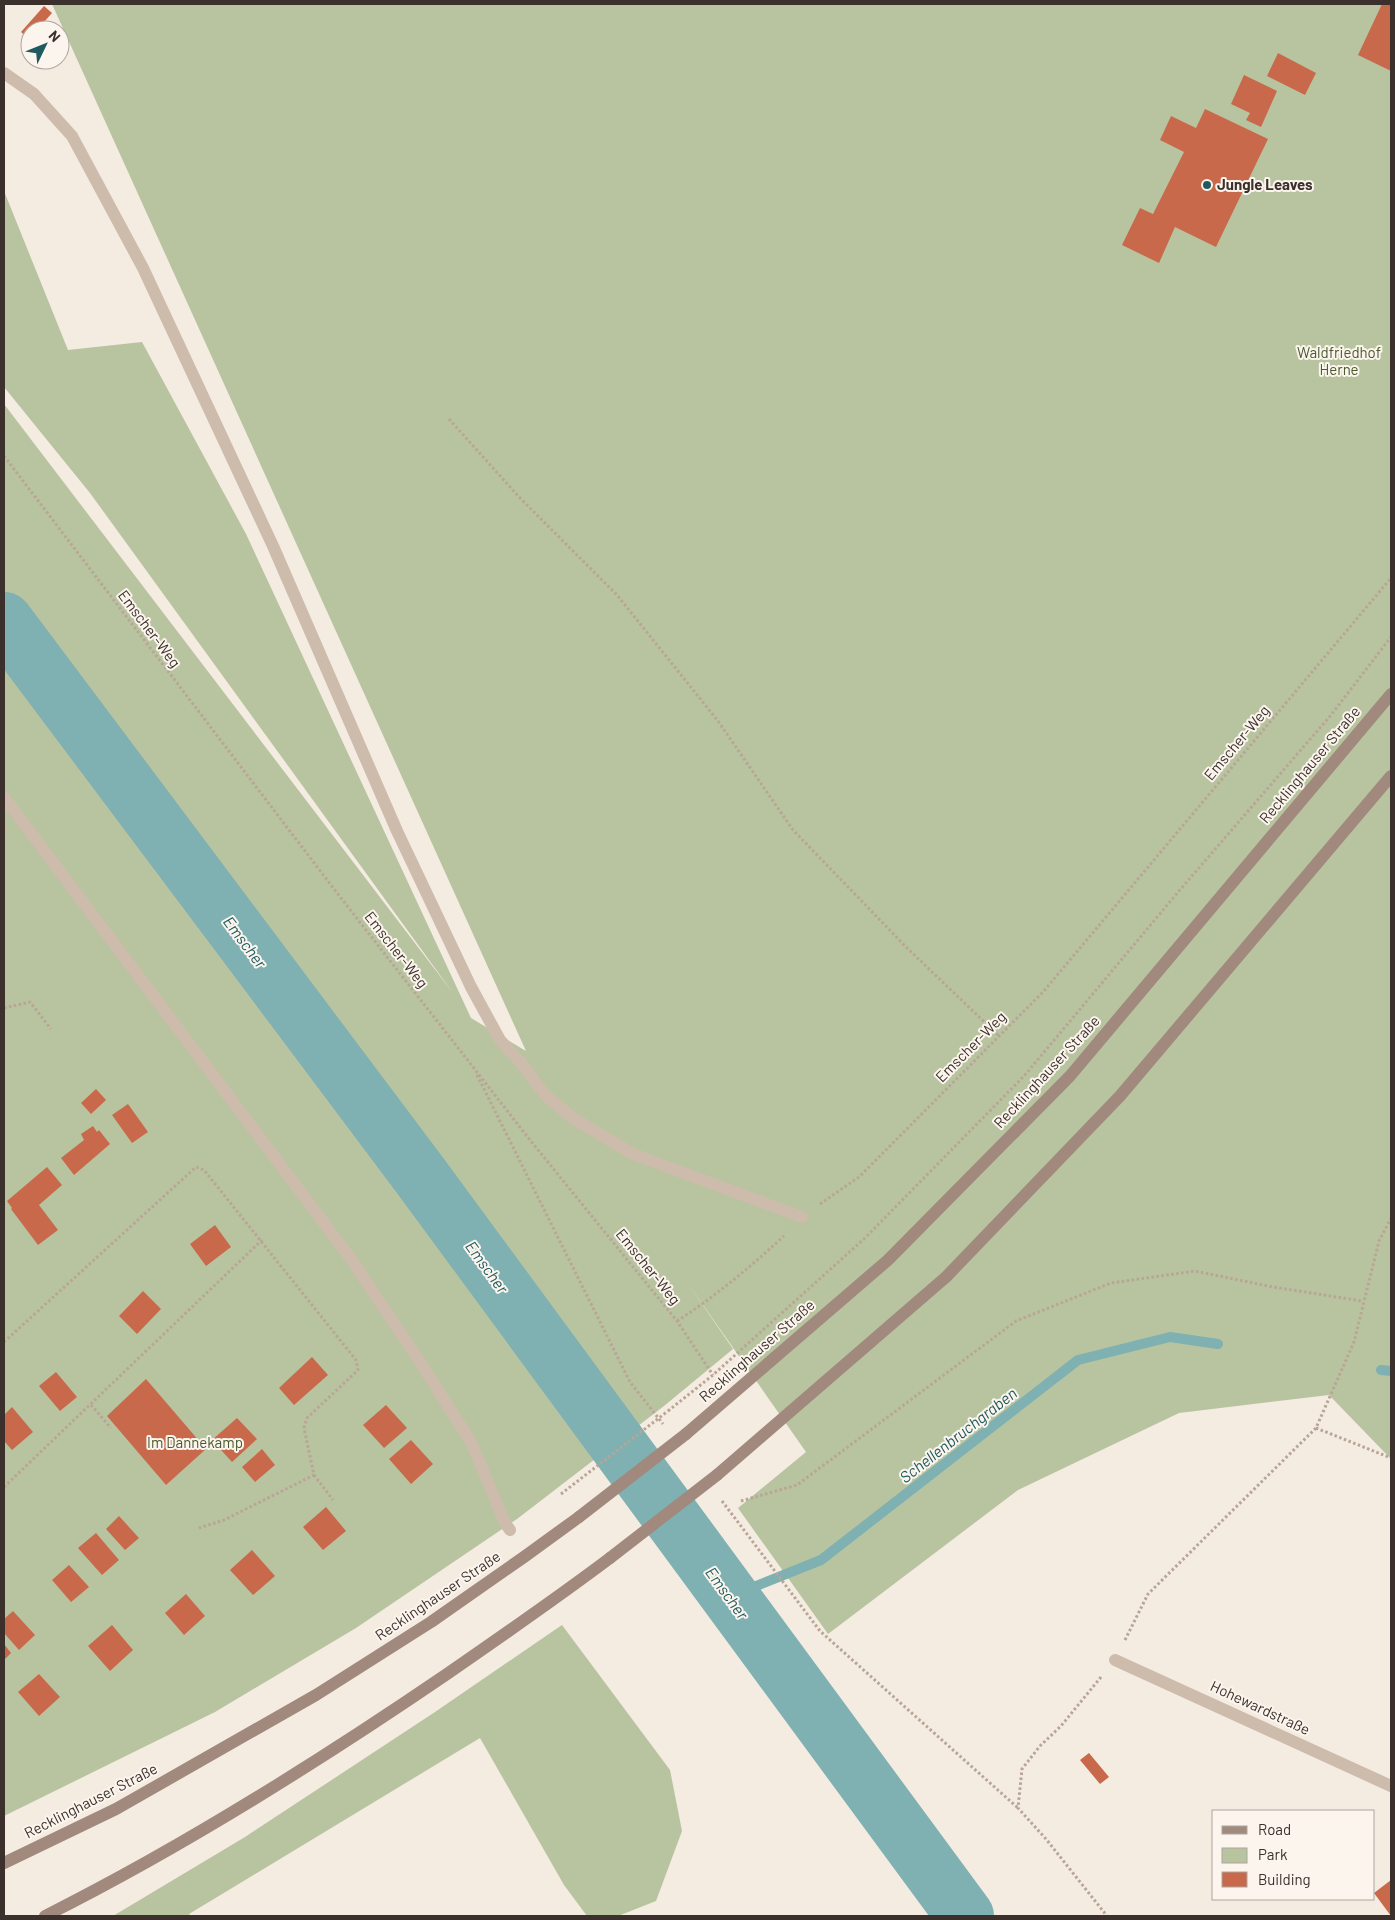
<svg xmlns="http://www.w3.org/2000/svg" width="1395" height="1920" font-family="Barlow,sans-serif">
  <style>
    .green { fill: #b8c4a0 }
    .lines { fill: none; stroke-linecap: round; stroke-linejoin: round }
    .stream { stroke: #7fb0b2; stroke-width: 10 }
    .river { stroke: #7fb0b2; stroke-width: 58 }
    .building { fill: #c8694b }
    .path { stroke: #b9a596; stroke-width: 3; stroke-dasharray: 2.5 2.5; stroke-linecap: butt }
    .service { stroke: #cdbbac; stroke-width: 12 }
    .minor { stroke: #cdbbac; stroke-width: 12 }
    .secondary { stroke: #a18a7d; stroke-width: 12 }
    .path-bridge { stroke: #b9a596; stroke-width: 3; stroke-dasharray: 2.5 2.5; stroke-linecap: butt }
    .secondary-bridge { stroke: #a18a7d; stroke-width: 12 }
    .poi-dot { fill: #1f5a5e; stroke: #fbf5ee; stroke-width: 2 }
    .labels { text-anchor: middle; stroke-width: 4; stroke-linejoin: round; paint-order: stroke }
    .poi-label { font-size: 15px; font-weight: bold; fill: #3b302b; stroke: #fbf5ee; text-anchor: start }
    .park-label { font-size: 15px; fill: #4a5a2e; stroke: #fbf5ee }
    .street-label { font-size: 15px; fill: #3b302b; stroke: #fbf5ee }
    .water-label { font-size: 16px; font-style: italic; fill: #1f5a5e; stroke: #fbf5ee }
  </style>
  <rect width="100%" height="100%" fill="#f4ebe1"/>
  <path class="green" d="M52,4H1391V1459L1329,1395L1179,1413L1018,1490L828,1634L738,1508L806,1452L687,1282L733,1349L664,1406L517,1519L356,1628L215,1712L4,1816V404L453,993L90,493L4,387V191L68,350L142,342L246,534L471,1018L526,1051Z
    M562,1625L670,1770L682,1831L656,1901L618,1916H587L564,1885L480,1738L189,1914L191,1916H113L245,1837L435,1712Z"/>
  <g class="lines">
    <path class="stream" d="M1381,1370L1391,1371
      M729,1597L821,1560L1078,1360L1170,1337L1218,1344"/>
    <path class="river" d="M4,621L419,1174L965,1916"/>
  </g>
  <path class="building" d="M1382,4H1391V71L1358,55Z
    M44,6L52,13L37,30H30V40L21,32Z
    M1278,53L1316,73L1305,95L1267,76Z
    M1244,75L1277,91L1261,127L1246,120L1250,113L1231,104Z
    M1205,109L1268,139L1216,247L1175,227L1159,263L1122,245L1140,208L1153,214L1184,152L1160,140L1171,116L1196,128Z
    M96,1089L106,1100L91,1114L81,1103Z
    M128,1104L148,1132L132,1143L112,1115Z
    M93,1126L97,1132L99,1130L110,1144L74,1175L61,1158L84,1140L81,1134Z
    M47,1167L62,1185L39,1205L58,1230L38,1245L11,1209L12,1208L7,1201Z
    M215,1225L231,1247L206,1266L190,1244Z
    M143,1291L161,1309L137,1334L119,1316Z
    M312,1357L328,1375L294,1405L279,1388Z
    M56,1372L77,1397L60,1411L39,1386Z
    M146,1379L206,1449L166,1485L107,1416Z
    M386,1405L407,1428L384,1448L363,1425Z
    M12,1407L33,1432L12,1450L4,1441V1415Z
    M237,1418L257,1439L232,1462L212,1440Z
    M411,1440L433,1464L411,1484L389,1459Z
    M262,1449L275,1465L255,1482L242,1467Z
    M326,1507L346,1531L323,1550L303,1527Z
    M119,1516L139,1538L125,1550L106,1529Z
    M96,1533L119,1560L102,1575L78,1548Z
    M252,1550L275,1576L253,1595L230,1570Z
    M69,1565L89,1587L71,1602L52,1580Z
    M186,1594L205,1616L184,1635L165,1613Z
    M13,1611L35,1635L19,1650L4,1633V1619Z
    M112,1625L133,1650L110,1671L88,1646Z
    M4,1644L11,1653L4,1660Z
    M39,1674L60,1697L39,1716L18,1692Z
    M1089,1753L1109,1777L1100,1784L1080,1760Z
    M1391,1880V1916L1374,1893Z"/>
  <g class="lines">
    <path class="path" d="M449,419L519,497L617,595L718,721L793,830L907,948L998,1035
      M4,456L334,889L530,1140L677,1321L713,1375
      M4,1008L30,1002L51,1029
      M477,1075L630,1382L663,1424
      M820,1204L859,1177L1043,992L1391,578
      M677,1321C716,1296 750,1267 784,1236
      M4,1342L196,1167L204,1170L356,1360L358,1370L307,1418L304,1428L314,1475L224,1520L199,1528
      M91,1405L111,1428
      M668,1411L713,1375L865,1238L1024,1076L1179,891L1331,715L1391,637
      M1316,1428L1391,1458
      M314,1475L333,1500
      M4,1487L262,1240
      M722,1501L820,1631L1018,1808
      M741,1501L797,1485L1016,1321L1111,1283L1195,1271L1273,1287L1362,1301
      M1125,1640L1148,1594L1316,1428L1354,1342L1379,1241L1391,1218
      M1101,1677L1061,1726L1040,1746L1022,1769L1018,1808L1046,1839L1107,1916"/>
    <path class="service" d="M4,73L34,94L72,136L143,268L273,546L397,831L471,987L500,1040L522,1064L545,1095L573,1118L633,1154L802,1217
      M4,797L351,1259L418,1359L471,1442L505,1523L510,1530"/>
    <path class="minor" d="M1115,1660L1391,1786"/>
    <path class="secondary" d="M686,1434L888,1260L1070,1076L1391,694
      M717,1475L946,1277L1120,1096L1391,776
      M4,1863L116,1809L316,1695L431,1622L524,1557L579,1517
      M45,1916C185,1846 318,1762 447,1674C502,1636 557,1598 610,1558"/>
    <path class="path-bridge" d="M561,1494L668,1411"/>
    <path class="secondary-bridge" d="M579,1517L686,1434
      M610,1558L717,1475"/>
  </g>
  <circle class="poi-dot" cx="1207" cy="185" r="5"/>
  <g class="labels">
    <g class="poi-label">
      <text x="1217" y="190">Jungle Leaves</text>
    </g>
    <g class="park-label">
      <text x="1339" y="358">Waldfriedhof<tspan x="1339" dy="17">Herne</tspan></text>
      <text x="195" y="1448">Im Dannekamp</text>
    </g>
    <g class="street-label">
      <text transform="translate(149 629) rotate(53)" y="5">Emscher-Weg</text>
      <text transform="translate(1237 743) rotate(-50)" y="5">Emscher-Weg</text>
      <text transform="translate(1310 765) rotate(-50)" y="5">Recklinghauser Straße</text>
      <text transform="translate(396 950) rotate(52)" y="5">Emscher-Weg</text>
      <text transform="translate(971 1047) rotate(-45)" y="5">Emscher-Weg</text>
      <text transform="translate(1047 1072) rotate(-47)" y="5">Recklinghauser Straße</text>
      <text transform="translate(648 1267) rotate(51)" y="5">Emscher-Weg</text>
      <text transform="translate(757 1351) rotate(-41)" y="5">Recklinghauser Straße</text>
      <text transform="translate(438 1596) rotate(-34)" y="5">Recklinghauser Straße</text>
      <text transform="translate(1260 1708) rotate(25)" y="5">Hohewardstraße</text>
      <text transform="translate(91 1801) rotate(-27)" y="5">Recklinghauser Straße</text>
    </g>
    <g class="water-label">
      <text transform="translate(245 942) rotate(53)" y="6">Emscher</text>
      <text transform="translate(487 1267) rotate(54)" y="6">Emscher</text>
      <text transform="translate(958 1435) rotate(-38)" y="6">Schellenbruchgraben</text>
      <text transform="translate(727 1593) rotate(54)" y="6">Emscher</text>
    </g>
  </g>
  <rect width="1395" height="1920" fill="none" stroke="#3b302b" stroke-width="10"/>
  <rect x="1212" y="1810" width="162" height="90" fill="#fbf5ee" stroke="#aea6a0"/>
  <rect x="1222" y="1826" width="25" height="8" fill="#a18a7d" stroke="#aea6a0"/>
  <text x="1258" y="1835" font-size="15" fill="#3b302b">Road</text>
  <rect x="1222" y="1848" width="25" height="15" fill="#b8c4a0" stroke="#aea6a0"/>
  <text x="1258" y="1860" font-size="15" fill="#3b302b">Park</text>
  <rect x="1222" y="1872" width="25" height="15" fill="#c8694b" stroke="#aea6a0"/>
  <text x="1258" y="1885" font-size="15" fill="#3b302b">Building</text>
  <g transform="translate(45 45) rotate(47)"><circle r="24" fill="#fbf5ee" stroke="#aea6a0"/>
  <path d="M0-4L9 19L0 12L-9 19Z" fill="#1f5a5e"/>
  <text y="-8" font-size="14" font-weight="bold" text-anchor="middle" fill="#3b302b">N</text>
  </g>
</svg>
